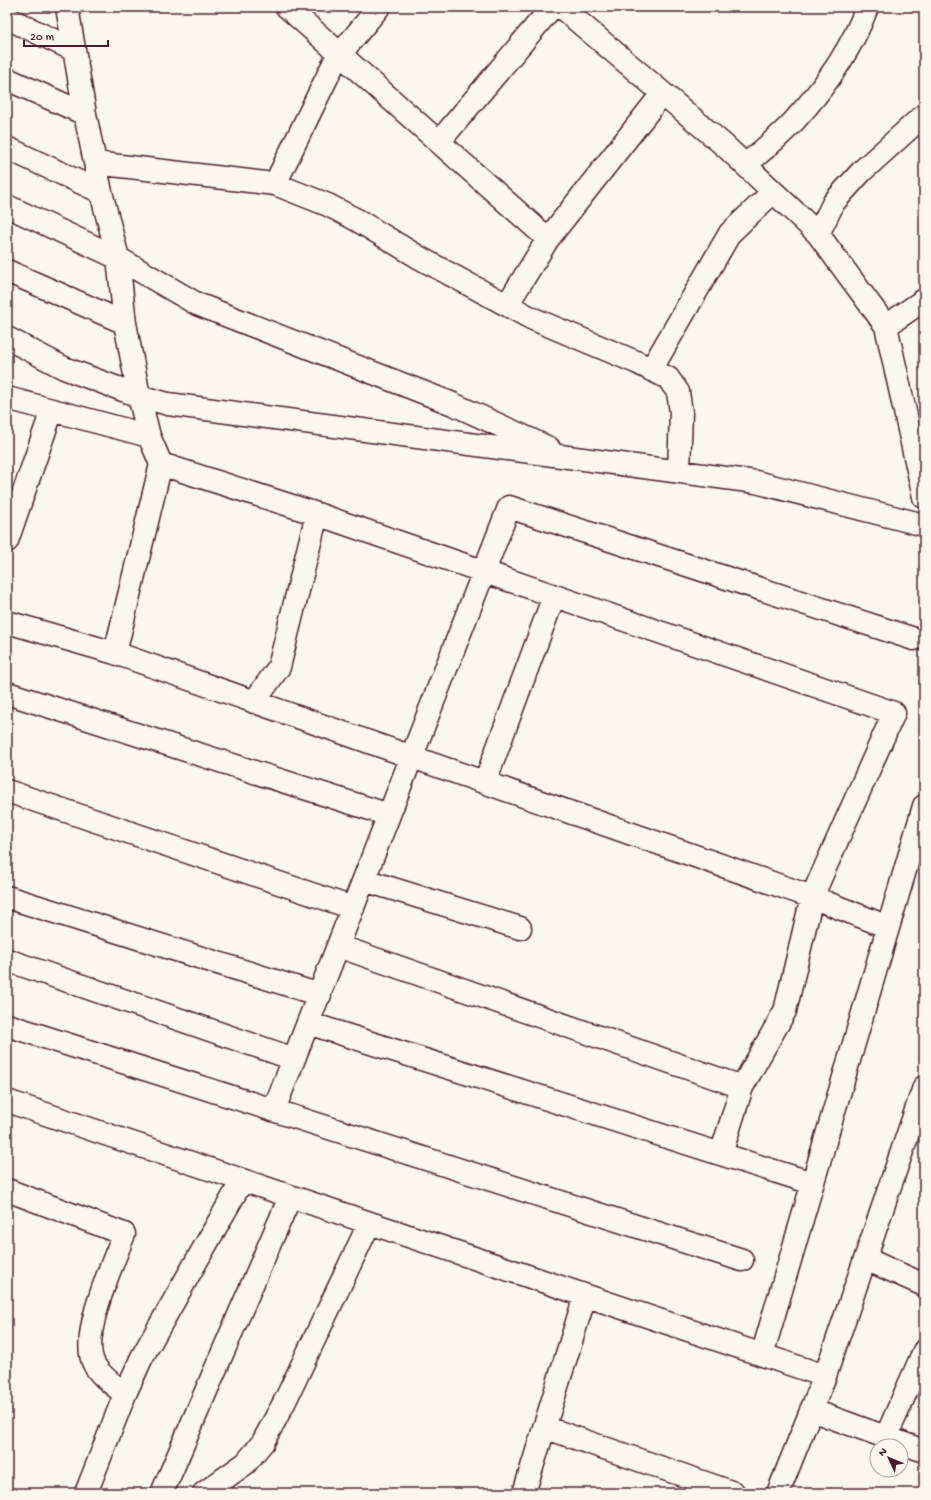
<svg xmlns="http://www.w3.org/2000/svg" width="931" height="1500" font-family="'Gochi Hand',sans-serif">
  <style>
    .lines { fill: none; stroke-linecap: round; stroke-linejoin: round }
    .minor-casing { stroke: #4a1f2b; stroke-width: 25 }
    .minor { stroke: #fbf7ec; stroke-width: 22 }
  </style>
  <rect width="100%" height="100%" fill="#fbf7ec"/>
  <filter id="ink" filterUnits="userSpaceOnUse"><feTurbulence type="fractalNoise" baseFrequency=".025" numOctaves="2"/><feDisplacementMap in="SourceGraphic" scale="8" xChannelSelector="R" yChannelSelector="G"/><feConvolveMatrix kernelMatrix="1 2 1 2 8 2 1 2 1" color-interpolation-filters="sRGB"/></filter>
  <g filter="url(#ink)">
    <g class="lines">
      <defs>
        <path id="minor" d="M67,7L85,114L101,192L118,258L125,323L139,396L149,436L161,464L115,653L812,897L888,927
          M287,7L548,239
          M561,7L725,146L818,234L886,326L924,497
          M7,18L74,50
          M7,79L85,114
          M439,142L552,7
          M7,148L101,192
          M95,163L275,184L328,205L357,220L420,258L531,318L636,362L668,378L678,392L681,412L679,472
          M746,165C762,150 781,136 795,120C825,87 852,49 867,7
          M275,184L336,59L379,7
          M7,206L118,258L197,304L453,404L549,448
          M818,234L834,202L862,171L924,115
          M7,271L125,323
          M507,305L548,239L662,94
          M886,326L924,300
          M7,338L64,368L139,396L168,404L756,482L924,525
          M651,370L730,233L773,192
          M7,398L149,436
          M161,464L317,514L894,713L812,897L785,1011L742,1087L721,1154
          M7,541L52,410
          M7,622L115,653
          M7,693L389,815
          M254,702L279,667L317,514
          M485,782L554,596
          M7,791L353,908
          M364,880L520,928
          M7,897L320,995
          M338,946L742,1087
          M7,960L294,1059
          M308,1023L812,1183
          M7,1025L742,1260
          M7,1101L825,1376
          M274,1110L509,507L914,639
          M7,1190L124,1234C113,1263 79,1336 94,1364C100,1376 114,1385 125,1394
          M866,1259L924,1285
          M762,1355L924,806
          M811,1410L924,1451
          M544,1427L734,1493
          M886,1437L924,1351
          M86,1493L125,1394L142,1357L242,1181
          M162,1493L290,1197
          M204,1493L246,1463L263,1442L285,1401L369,1224
          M524,1493L585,1296
          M778,1493L825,1376L924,1087"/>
      </defs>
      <use href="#minor" class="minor-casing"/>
      <use href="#minor" class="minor"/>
    </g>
  </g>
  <rect width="931" height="1500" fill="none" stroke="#fbf7ec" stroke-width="24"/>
  <rect x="12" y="12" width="907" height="1476" fill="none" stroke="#4a1f2b" stroke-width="1.5" filter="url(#ink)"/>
  <g transform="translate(889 1458) rotate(314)"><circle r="19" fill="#fbf7ec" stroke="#b4a19f"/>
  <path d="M0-3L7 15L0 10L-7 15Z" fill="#4a1f2b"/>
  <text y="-6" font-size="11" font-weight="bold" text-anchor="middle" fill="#4a1f2b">N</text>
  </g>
  <path d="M24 40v6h84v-6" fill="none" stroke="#4a1f2b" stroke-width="2"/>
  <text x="30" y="40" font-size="12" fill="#4a1f2b" stroke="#fbf7ec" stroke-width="3" paint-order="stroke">20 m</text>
</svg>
